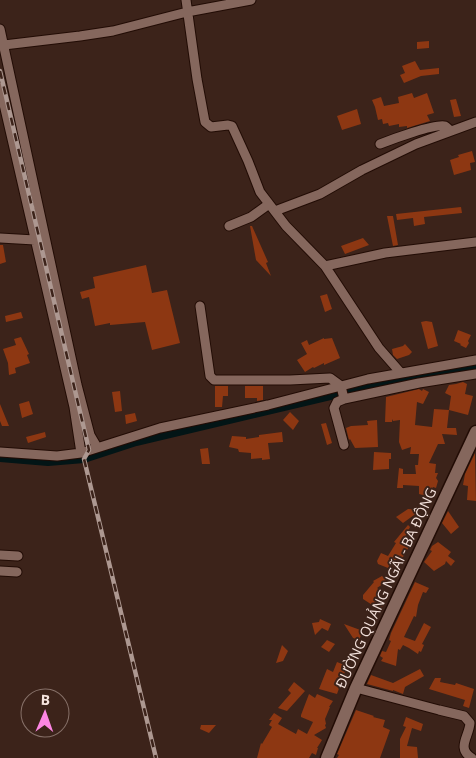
<svg xmlns="http://www.w3.org/2000/svg" width="476" height="758" font-family="'Open Sans',sans-serif">
  <style>
    .lines { fill: none; stroke-linecap: round; stroke-linejoin: round }
    .canal { stroke: #031516; stroke-width: 8 }
    .building { fill: #8d3712 }
    .street-casing { stroke: #220c05; stroke-width: 11 }
    .secondary-casing { stroke: #220c05; stroke-width: 15 }
    .street { stroke: #85675d; stroke-width: 9 }
    .secondary { stroke: #85675d; stroke-width: 12 }
    .rail-casing { stroke: #ad9891; stroke-width: 4.5 }
    .rail { stroke: #3c231a; stroke-width: 2.5; stroke-dasharray: 8; stroke-linecap: butt }
    .labels { text-anchor: middle; stroke-width: 4; stroke-linejoin: round; paint-order: stroke }
    .street-label { font-size: 14px; fill: #f6e4de; stroke: #3c231a }
  </style>
  <rect width="100%" height="100%" fill="#3c231a"/>
  <g class="lines">
    <path class="canal" d="M0,458L48,462L84,459L136,442L326,397L436,371L476,367"/>
  </g>
  <path class="building" d="M429,41V48L417,49V42Z
    M415,61L420,70L439,68V74L421,76L404,83L400,75L405,73L402,66Z
    M412,93L414,98L427,93L434,113L427,115L430,121L407,128V126L399,127V124L389,126L388,123L383,124L382,119L378,120L375,107L372,100L381,97L384,106L399,103L398,97Z
    M456,99L461,116L454,117L450,100Z
    M357,109L361,124L342,130L337,116Z
    M472,151L475,162L470,163L471,170L454,175L450,160L459,157L458,155Z
    M461,207L462,213L424,217L425,224L414,226L413,218L397,220L396,214Z
    M387,216H393L398,245L393,246Z
    M250,226H252L268,262L266,263L271,276L256,260Z
    M363,238L369,245L345,254L341,246Z
    M0,245H3L6,262L0,264Z
    M146,265L152,293L167,290L180,343L152,350L145,322L110,325V323L95,326L89,297L82,299L80,292L95,288L93,277Z
    M327,294L332,309L325,312L320,296Z
    M21,312L23,318L6,322L5,316Z
    M426,321L432,322L438,346L428,349L421,322Z
    M458,330L471,335L468,341L469,343L466,348L460,345L461,344L454,341Z
    M21,337L29,354L27,355L30,363L15,368L16,373L9,375L8,363L3,349L16,345L14,339Z
    M324,338V339L332,338L340,358L324,365V363L314,368L313,367L305,372L297,360L307,354L301,343L307,340L309,345Z
    M405,344L412,352L409,355L397,359L393,355L392,349L403,346Z
    M463,382L467,384L465,394L473,396L468,415L449,410L451,396L445,393L449,385L456,384Z
    M215,386H228V396H223L222,407H215Z
    M245,386H263V400L257,401V398H245Z
    M419,389L422,391L423,389L429,392L423,404L417,402L415,425L432,427L434,409L449,410L447,428H456L457,435L442,434L445,444H438L429,463L436,464L435,473H438L436,478L438,481L436,488L433,487L430,497L419,494V486L403,485V488H397L399,468L403,469V474H416L415,465H418L419,454H410L411,447L402,450L399,442L400,420L393,421L392,419V422H385L386,397Z
    M120,391L122,411L115,412L112,392Z
    M29,401L33,414L22,418L19,404Z
    M0,404L9,426H2L0,421Z
    M290,412L299,421L293,430L283,420Z
    M135,413L137,421L126,424L125,415Z
    M377,420L378,447L355,448L350,439L349,440L346,428L351,426L368,425L367,421Z
    M326,423L332,443L327,445L321,424Z
    M45,432L46,437L28,443L26,437Z
    M282,432L283,442L268,443L270,459L262,460V458L251,459V453L239,452L238,449L229,447L232,436L246,437V439L259,437V435Z
    M208,448L210,464H202L200,449Z
    M374,452L391,453V459H389V469L373,470Z
    M475,453L476,501L467,500L468,486L463,485L465,474Z
    M408,509L421,510L403,523L396,517Z
    M448,511L459,527L451,534L442,523Z
    M408,525L410,527L403,541L410,545L396,569L391,564L388,568L378,564L377,561L381,553L388,556L396,543L394,542Z
    M438,542L451,552L448,556L455,561L451,566L446,561L445,564L434,571L424,562L432,551L430,550L432,546Z
    M382,576L387,581L377,588L387,595L384,599L386,601L380,610L363,599V595L374,582L373,581Z
    M415,582L429,588L426,593L423,592L418,605L416,617L414,616L404,637L415,641L424,623L431,627L422,644L424,645L421,652L419,651L418,654L409,648L403,645L400,650L398,649L396,666L381,661L383,658L380,656L382,651L386,652L391,641L389,640L391,633Z
    M320,619L331,624L328,631L322,628L315,635L312,623L319,622Z
    M344,624L363,631L359,640L353,638Z
    M327,640L335,644L329,652L321,647Z
    M282,645L288,651L283,661L276,663Z
    M337,662L347,666L337,694L319,689L327,669L333,672Z
    M420,669L424,676L405,687L403,694L393,690V691L367,684L371,675L393,683Z
    M435,678H441L440,682L455,685L456,683L474,689L469,708L463,706L465,700L429,689Z
    M294,682L305,691L287,711L278,708L291,693L288,690Z
    M309,694L315,698L317,694L333,701L329,707H330L325,719L326,724L325,725L326,728L314,735L322,740L317,748H318L316,755L312,753L309,758H257L261,743L262,744L272,727L269,725L272,720H269L274,713L282,718L278,724L296,734L298,729L307,734L313,722L301,717V715Z
    M356,710L374,716L373,717L385,720L383,727L390,730L380,758H337L339,755L337,754Z
    M406,717L423,724L421,731L412,728L407,746L417,747L418,758H400V739L406,727L403,726Z
    M201,725H216L209,733L200,729Z"/>
  <g class="lines">
    <defs>
      <path id="street" d="M186,0L197,79L205,122L211,127L228,125L232,126L248,161L260,192L286,226L325,266L379,348L400,372
        M0,29L77,385L90,435L97,447
        M4,45L80,36L113,31L187,12L251,0
        M0,87L74,407L81,453
        M380,144C390,140 436,123 445,126C447,127 449,130 451,131
        M275,211L320,194L362,170L416,144L476,122
        M229,226L251,217L269,204
        M0,238L35,240
        M325,266L385,253L476,242
        M200,306L210,376L214,380H290L330,378L341,386L344,399
        M344,445L334,408L337,402L344,399L419,383L476,374
        M0,452L57,456L81,453L160,428L268,405L368,379L476,360
        M0,555L18,556
        M0,571L17,572
        M356,688L439,710L464,716L470,723C469,737 456,748 472,758"/>
      <path id="secondary" d="M327,758L356,688L476,432"/>
    </defs>
    <use href="#street" class="street-casing"/>
    <use href="#secondary" class="secondary-casing"/>
    <use href="#street" class="street"/>
    <use href="#secondary" class="secondary"/>
    <defs>
      <path id="rail" d="M0,71L89,450L84,459L156,758"/>
    </defs>
    <use href="#rail" class="rail-casing"/>
    <use href="#rail" class="rail"/>
  </g>
  <g class="labels">
    <g class="street-label">
      <text transform="translate(386 588) rotate(-65)" y="5">ĐƯỜNG QUẢNG NGÃI - BA ĐỘNG</text>
    </g>
  </g>
  <g transform="translate(45 713) rotate(2)"><circle r="24" fill="#3c231a" stroke="#867068"/>
  <path d="M0-4L9 19L0 12L-9 19Z" fill="#fc86e3"/>
  <text y="-8" font-size="14" font-weight="bold" text-anchor="middle" fill="#f6e4de">B</text>
  </g>
</svg>
